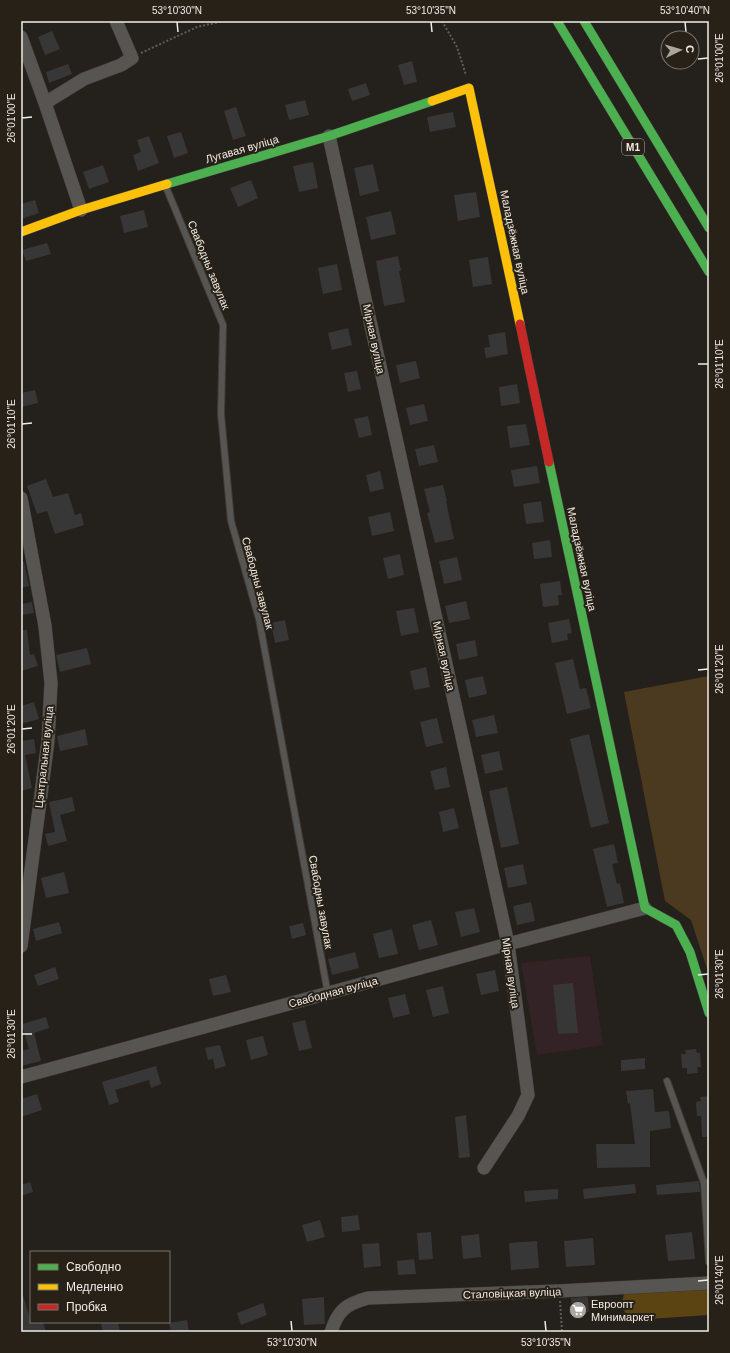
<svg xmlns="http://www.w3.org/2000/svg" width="730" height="1353" font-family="Arial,sans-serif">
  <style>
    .education { fill: #342326 }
    .green { fill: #4b3a1f }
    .forest { fill: #5c4312 }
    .building { fill: #383737 }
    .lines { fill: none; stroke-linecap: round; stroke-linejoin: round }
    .lane-casing { stroke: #3e3b37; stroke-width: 8 }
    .street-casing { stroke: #3e3b37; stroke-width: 14 }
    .fast-casing { stroke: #3e3b37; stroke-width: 10 }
    .slow-casing { stroke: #3e3b37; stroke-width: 10 }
    .jam-casing { stroke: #3e3b37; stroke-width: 10 }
    .path { stroke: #5f5c59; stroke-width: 2; stroke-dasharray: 2 2; stroke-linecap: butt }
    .lane { stroke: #575552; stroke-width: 6 }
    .street { stroke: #575552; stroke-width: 13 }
    .fast { stroke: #4caf50; stroke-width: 9 }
    .slow { stroke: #ffc107; stroke-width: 9 }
    .jam { stroke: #c62828; stroke-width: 9 }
    .ticks { fill: none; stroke: #f0ece6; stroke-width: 1.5 }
    .labels { text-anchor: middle; stroke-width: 4; stroke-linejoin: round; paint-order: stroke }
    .shield { fill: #272118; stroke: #b4afa8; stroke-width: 1 }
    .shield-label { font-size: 10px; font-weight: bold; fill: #f0ece6 }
    .street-label { font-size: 11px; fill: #f0ece6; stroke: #272118 }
    .poi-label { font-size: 11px; fill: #f0ece6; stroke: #272118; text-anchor: start }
    .neatline { fill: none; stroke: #f0ece6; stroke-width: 1.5 }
    .ticks-label { font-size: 10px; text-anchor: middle; fill: #f0ece6 }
  </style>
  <rect width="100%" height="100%" fill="#24201c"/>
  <path class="education" d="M590,956L603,1045L537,1055L521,963Z"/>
  <path class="green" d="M709,676V975L691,920L665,901L624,692Z"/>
  <path class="forest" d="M709,1289V1315L633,1320C623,1312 620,1306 624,1294Z"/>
  <path class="building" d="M52,31L60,49L45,55L38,37Z
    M412,61L417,82L404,85L398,65Z
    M68,64L72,74L49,83L46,72Z
    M366,83L370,95L352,101L348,89Z
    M305,100L309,115L289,120L285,105Z
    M236,107L246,136L233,140L224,111Z
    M453,112L456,127L430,132L427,117Z
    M181,132L188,153L174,158L167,136Z
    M149,136L159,163L138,171L133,155L141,152L137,140Z
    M313,162L318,188L299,192L293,166Z
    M373,164L379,191L360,196L354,168Z
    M103,165L109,182L89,189L83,172Z
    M251,180L258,198L238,207L230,188Z
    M476,192L480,217L458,221L454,195Z
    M35,200L39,213L21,219V204Z
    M144,210L148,227L124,233L120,216Z
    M391,211L396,234L371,240L366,217Z
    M47,243L51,254L26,261L22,250Z
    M398,256L401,271H399L405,302L384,306L376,261Z
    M488,257L492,284L473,287L469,260Z
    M337,264L342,290L323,294L318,268Z
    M348,328L352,345L332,350L328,333Z
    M505,332L508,354L486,358L484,348L490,347L488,335Z
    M416,361L420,378L400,383L396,365Z
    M357,371L361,389L348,392L344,373Z
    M517,384L520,403L501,406L499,387Z
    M35,390L38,403L21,407V393Z
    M424,404L428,421L410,425L406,408Z
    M368,416L372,435L359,438L354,419Z
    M526,424L530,445L510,448L507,426Z
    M434,445L438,462L419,466L415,449Z
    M537,466L540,483L514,487L511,470Z
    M380,471L384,489L370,492L366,475Z
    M46,479L53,497L68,493L75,515L81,513L84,525L55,534L47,511L37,514L27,486Z
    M443,485L447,501H446L454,539L435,543L427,513L430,512L424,489Z
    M541,501L544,522L526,524L523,504Z
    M390,512L394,531L372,536L368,517Z
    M550,540L552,557L534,559L532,543Z
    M400,554L404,575L388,579L383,558Z
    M457,557L462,580L444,584L439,561Z
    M21,562H24L29,586L21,588Z
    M560,581L562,595H558L559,605L543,607L540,584Z
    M466,601L470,619L449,623L445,606Z
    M32,602L34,613L21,615V604Z
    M414,608L419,632L401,636L396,611Z
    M569,619L572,633L567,634L568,640L552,643L548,623Z
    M285,620L289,640L275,643L271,623Z
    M21,630H27L30,655L34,654L38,666L21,671Z
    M475,640L478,656L459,660L456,644Z
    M87,648L91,664L60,672L56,655Z
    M573,659L580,689L586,688L591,708L567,714L555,663Z
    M426,667L430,687L414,690L410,671Z
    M483,676L487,694L469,698L465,680Z
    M34,702L39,719L21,724V706Z
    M494,715L498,733L476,737L472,720Z
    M437,718L443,743L426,747L420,722Z
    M85,729L88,745L60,751L57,736Z
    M589,734L609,823L591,828L570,739Z
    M34,739L36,753L25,755L32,788L21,791V755H22L21,741Z
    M499,751L503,770L485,774L481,755Z
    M446,767L450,787L435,790L430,771Z
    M507,787L519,844L501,848L489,791Z
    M72,797L75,811L60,815L67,841L48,846L45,834L55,832L49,802Z
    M454,808L459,828L443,832L439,812Z
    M614,844L618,863L612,864L617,884L620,883L624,903L607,907L593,849Z
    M523,864L527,884L508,888L504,868Z
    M64,872L69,893L46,898L41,878Z
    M531,902L535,921L517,925L513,906Z
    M474,908L480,932L461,937L455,912Z
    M431,920L438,945L419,950L412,925Z
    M59,922L62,933L36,941L33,929Z
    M303,923L306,935L292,939L289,926Z
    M392,929L398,954L379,958L373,934Z
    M355,952L359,968L332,975L328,959Z
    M55,967L59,979L38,986L34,975Z
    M495,970L499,991L481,995L476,974Z
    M226,975L231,992L213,996L209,979Z
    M573,983L578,1033L558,1034L553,985Z
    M443,986L449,1013L433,1017L426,990Z
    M405,994L410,1014L393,1018L388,998Z
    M46,1017L49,1028L34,1033L41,1061L21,1066V1051L29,1049L22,1024Z
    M305,1020L312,1048L299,1051L292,1023Z
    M263,1036L268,1055L251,1060L246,1040Z
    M220,1045L226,1066L215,1069L213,1059L208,1060L205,1048Z
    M696,1049L697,1053H700L701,1067H697L698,1073L687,1074V1068H682L681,1054H686L685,1050Z
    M645,1058V1069L621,1071V1060Z
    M156,1066L161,1084L151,1088L149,1080L115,1090L119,1102L109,1105L102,1082Z
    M653,1089L655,1112L669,1111L671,1128L650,1131V1167L597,1168L596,1144H635L630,1103L628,1104L626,1091Z
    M37,1094L42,1110L21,1117V1099Z
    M709,1096V1137H702L701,1116H697L696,1102L701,1101L700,1097Z
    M466,1115L470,1157L459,1158L455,1117Z
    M699,1181L700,1192L657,1195L656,1185Z
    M30,1182L33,1192L21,1196V1185Z
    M635,1184L636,1193L584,1199L583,1189Z
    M558,1189V1199L525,1202L524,1191Z
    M358,1215L360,1230L342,1232L341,1217Z
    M320,1220L325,1237L307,1242L302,1225Z
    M431,1232L433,1259L419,1260L417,1233Z
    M692,1232L695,1259L668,1261L665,1235Z
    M479,1234L481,1257L463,1259L461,1236Z
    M593,1238L595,1265L566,1267L564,1241Z
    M537,1241L539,1268L511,1270L509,1243Z
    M379,1243L381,1266L364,1268L362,1244Z
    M414,1259L416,1274L398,1275L397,1261Z
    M23,1295L31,1322H43L46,1332H21V1296Z
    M324,1297L325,1324L304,1325L302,1299Z
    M588,1297L589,1312L572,1313L571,1298Z
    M263,1303L267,1315L241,1325L237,1313Z
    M187,1320L189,1332H171L169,1323Z
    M109,1322H118L120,1332H103L101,1324Z"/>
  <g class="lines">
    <defs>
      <path id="lane" d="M166,187L223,325L221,414L231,521L259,619L328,994
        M667,1081L704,1183L709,1182
        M704,1183L709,1262"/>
      <path id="street" d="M21,37L45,103L81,210
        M45,103L84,79L121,65L132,58L116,21
        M329,136L508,944L528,1095L518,1116L484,1168
        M21,498L45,626L51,683L48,741L21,946
        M21,1077L508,944L645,908
        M331,1332C338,1310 346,1304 368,1298L559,1291L709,1283"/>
      <path id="fast" d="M557,21L709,272
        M584,21L709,228
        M167,184L329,136L432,101
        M549,462L645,908L676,925L690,952L709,1013"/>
      <path id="slow" d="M432,101L469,88L520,324
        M21,232L81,210L167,184"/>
      <path id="jam" d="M520,324L549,462"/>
    </defs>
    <use href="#lane" class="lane-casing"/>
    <use href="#street" class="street-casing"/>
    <use href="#fast" class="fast-casing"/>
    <use href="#slow" class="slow-casing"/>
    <use href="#jam" class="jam-casing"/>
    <path class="path" d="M442,21L457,47L466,75
      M141,53L197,27L224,21
      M560,1301L562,1332
      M579,1332H607"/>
    <use href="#lane" class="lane"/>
    <use href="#street" class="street"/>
    <use href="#fast" class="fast"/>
    <use href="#slow" class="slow"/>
    <use href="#jam" class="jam"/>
  </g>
  <path class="ticks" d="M177,22L178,32M431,22L432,32M685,22L686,32M698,59L708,58M22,118L32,117M698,364H708M22,424L32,423M698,670L708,669M22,729L32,728M698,975L708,974M22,1034H32M698,1281L708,1280M291,1321L292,1331M545,1321L546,1331"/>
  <defs>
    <symbol id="supermarket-disc" viewBox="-11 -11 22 22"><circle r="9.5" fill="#a9a59f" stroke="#272118"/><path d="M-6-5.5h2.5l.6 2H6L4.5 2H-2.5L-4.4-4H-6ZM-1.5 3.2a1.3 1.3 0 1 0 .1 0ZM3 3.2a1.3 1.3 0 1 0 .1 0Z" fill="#fff"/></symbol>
  </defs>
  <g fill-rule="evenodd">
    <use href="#supermarket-disc" x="568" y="1300" width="20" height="20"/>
  </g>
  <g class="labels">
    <rect class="shield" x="622" y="139" width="22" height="16" rx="3"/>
    <g class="shield-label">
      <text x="633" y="151">М1</text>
    </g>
    <g class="street-label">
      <text transform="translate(242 149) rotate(-16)" y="4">Лугавая вуліца</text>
      <text transform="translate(515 242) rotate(78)" y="4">Маладзёжная вуліца</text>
      <text transform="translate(209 265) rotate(68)" y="4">Свабодны завулак</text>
      <text transform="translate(374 339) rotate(78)" y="4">Мірная вуліца</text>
      <text transform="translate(582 559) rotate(78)" y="4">Маладзёжная вуліца</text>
      <text transform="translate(258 583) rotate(75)" y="4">Свабодны завулак</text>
      <text transform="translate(444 656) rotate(78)" y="4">Мірная вуліца</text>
      <text transform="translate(44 757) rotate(-84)" y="4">Цэнтральная вуліца</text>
      <text transform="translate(321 902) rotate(80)" y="4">Свабодны завулак</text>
      <text transform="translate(511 973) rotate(82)" y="4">Мірная вуліца</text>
      <text transform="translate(333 992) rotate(-15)" y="4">Свабодная вуліца</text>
      <text transform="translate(512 1293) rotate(-2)" y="4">Сталовіцкая вуліца</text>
    </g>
    <g class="poi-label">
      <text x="591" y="1308">Евроопт<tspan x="591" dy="13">Минимаркет</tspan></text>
    </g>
  </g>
  <rect width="730" height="1353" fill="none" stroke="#272118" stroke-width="44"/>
  <rect x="30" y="1251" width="140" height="72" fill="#272118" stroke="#77726a"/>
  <rect x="38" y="1264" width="20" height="6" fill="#4caf50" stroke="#77726a"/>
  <text x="66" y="1271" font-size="12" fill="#f0ece6">Свободно</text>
  <rect x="38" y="1284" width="20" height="6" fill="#ffc107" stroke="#77726a"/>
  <text x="66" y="1291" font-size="12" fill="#f0ece6">Медленно</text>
  <rect x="38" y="1304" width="20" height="6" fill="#c62828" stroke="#77726a"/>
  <text x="66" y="1311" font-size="12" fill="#f0ece6">Пробка</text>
  <g transform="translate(680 50) rotate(85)"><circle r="19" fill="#272118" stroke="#77726a"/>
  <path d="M0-3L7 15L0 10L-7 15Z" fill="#a9a59f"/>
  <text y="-6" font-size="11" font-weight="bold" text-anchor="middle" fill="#f0ece6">С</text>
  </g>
  <rect x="22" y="22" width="686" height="1309" class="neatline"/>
  <g class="ticks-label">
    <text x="177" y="14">53°10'30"N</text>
    <text x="431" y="14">53°10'35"N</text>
    <text x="685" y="14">53°10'40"N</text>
    <text transform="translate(719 58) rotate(-90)" y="4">26°01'00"E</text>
    <text transform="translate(11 118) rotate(-90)" y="4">26°01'00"E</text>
    <text transform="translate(719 364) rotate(-90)" y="4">26°01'10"E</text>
    <text transform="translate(11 424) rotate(-90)" y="4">26°01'10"E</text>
    <text transform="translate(719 669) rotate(-90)" y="4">26°01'20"E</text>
    <text transform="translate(11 729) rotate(-90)" y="4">26°01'20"E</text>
    <text transform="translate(719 974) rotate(-90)" y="4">26°01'30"E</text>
    <text transform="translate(11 1034) rotate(-90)" y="4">26°01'30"E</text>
    <text transform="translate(719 1280) rotate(-90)" y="4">26°01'40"E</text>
    <text x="292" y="1346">53°10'30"N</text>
    <text x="546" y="1346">53°10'35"N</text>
  </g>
</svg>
